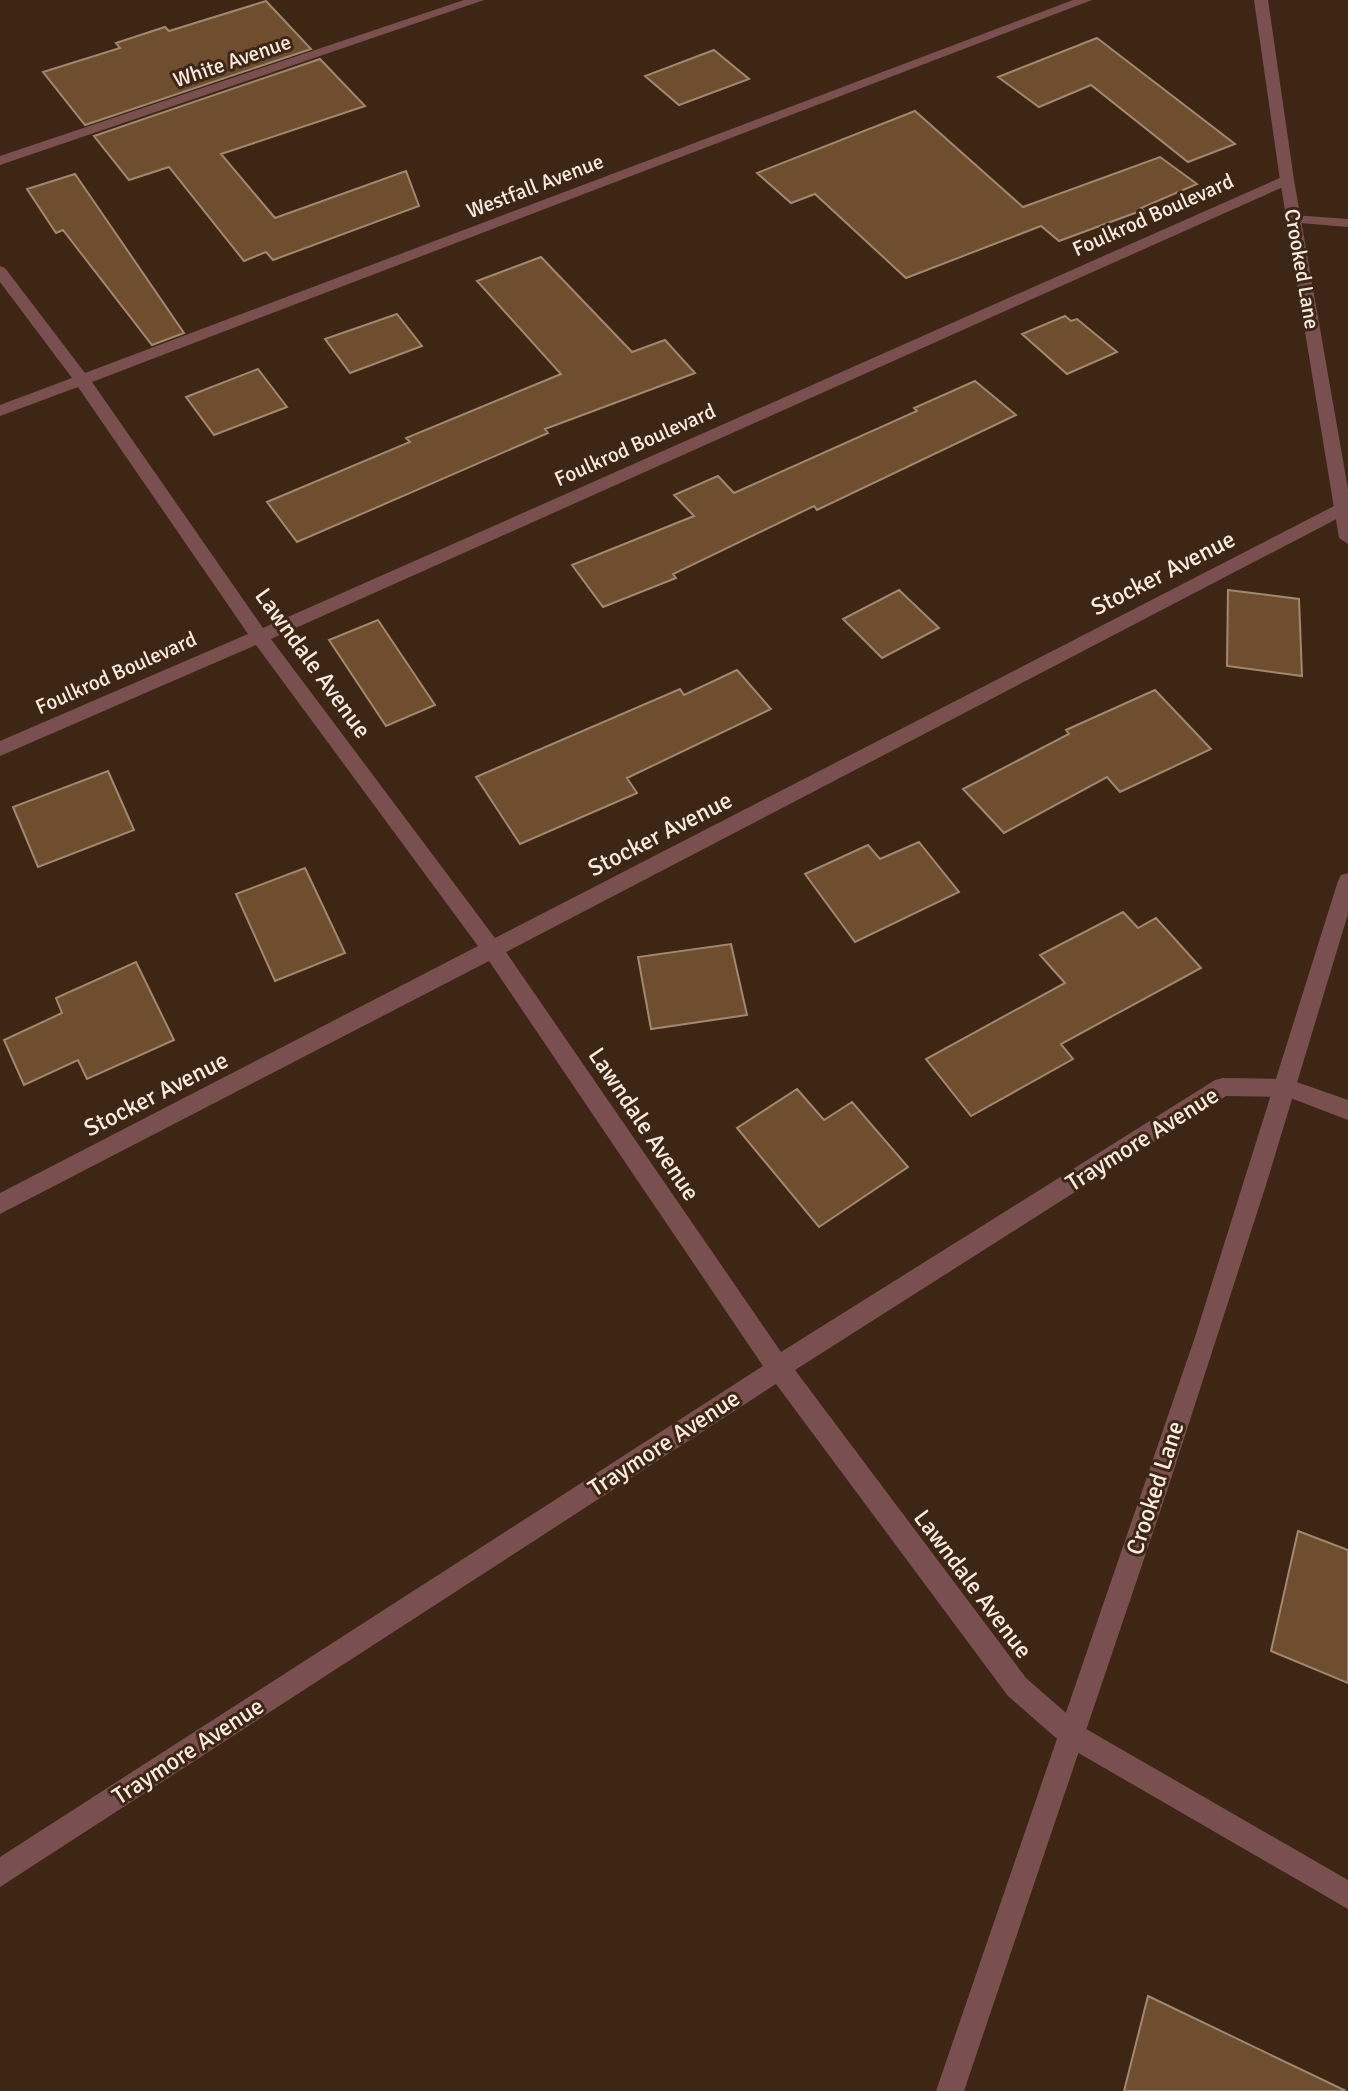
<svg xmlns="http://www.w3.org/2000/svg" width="1348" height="2091" font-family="Signika,sans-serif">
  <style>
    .building { fill: #6e4e2e; stroke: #a08871; stroke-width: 2 }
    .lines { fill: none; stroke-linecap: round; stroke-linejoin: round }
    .minor { fill: #79504f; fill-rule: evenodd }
    .tertiary { fill: #79504f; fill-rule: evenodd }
    .labels { text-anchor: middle; stroke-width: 6; stroke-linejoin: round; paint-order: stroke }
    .far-street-label { font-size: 21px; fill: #fbece1; stroke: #3d2714 }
    .street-label { font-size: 24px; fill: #fbece1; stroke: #3d2714 }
  </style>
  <rect width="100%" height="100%" fill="#3d2714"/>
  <path class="building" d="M266,1L311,49L85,125L43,72L120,48L116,43L165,27L169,31Z
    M1097,38L1235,144L1188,162L1091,85L1039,107L998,77Z
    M714,50L749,79L679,105L645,76Z
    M320,59L365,106L221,154L275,218L406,171L419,206L273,260L266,252L244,261L169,167L129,180L94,136Z
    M915,111L1023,207L1160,157L1197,184L1141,208L1143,210L1059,241L1041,226L906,278L815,194L791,203L757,173Z
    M75,174L184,333L152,345L63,230L56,233L27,189Z
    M541,257L632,352L665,340L695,373L545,429L548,433L297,542L267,502L410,442L406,438L561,374L477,281Z
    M397,314L422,346L350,373L325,339Z
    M1065,316L1071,321L1077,319L1117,352L1067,374L1022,334Z
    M258,369L287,407L214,435L186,397Z
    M975,381L1016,415L817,510L814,506L673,574L676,578L603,607L572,565L694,516L674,495L718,476L734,493L917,411L914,408Z
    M899,590L939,628L882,658L843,619Z
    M1228,590L1299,599L1302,676L1227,666Z
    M378,620L435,705L386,726L329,640Z
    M737,670L771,709L627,778L637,793L520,844L476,777L680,689L684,695Z
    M1155,690L1211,749L1120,792L1107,777L1004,833L963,789L1069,734L1066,730Z
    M108,771L134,830L38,867L13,807Z
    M919,842L959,892L855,942L805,874L868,845L880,859Z
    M305,868L345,953L275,981L236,894Z
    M1123,912L1138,928L1156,918L1201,968L1061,1044L1073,1059L971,1116L926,1059L1065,983L1040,955Z
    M731,944L747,1015L651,1029L638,957Z
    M136,962L174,1040L87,1079L78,1060L24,1085L4,1040L62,1013L56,998Z
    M797,1089L824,1120L852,1102L908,1167L819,1227L737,1128Z
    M1298,1531L1348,1550V1683L1271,1651Z
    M1148,1996L1346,2091H1124Z"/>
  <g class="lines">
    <path class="minor" d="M464,0H484L0,165V156Z
      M1073,0H1092L92,382L263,628L1282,177H1292L1294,180L1292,183L271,639L495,938L1338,504L1348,503V513L506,952L781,1352L1215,1080L1223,1078L1288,1079L1348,1100V1120L1288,1097L1226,1096L795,1370L1026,1678L1081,1726L1348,1880V1909L1063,1744L1008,1696L776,1384L0,1887V1857L763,1366L489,961L0,1214V1193L478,946L256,645L0,756V741L248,634L78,387L0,416V405L72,378L0,282V266L5,268L85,373Z
      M1293,215L1348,219V227L1288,222L1286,219Z"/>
    <path class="tertiary" d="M1254,0H1268L1294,180L1348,489V544L1339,538L1280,180Z
      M1348,873V914L1266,1185L1168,1488L964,2091H936L1195,1337L1338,881L1341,875Z"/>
  </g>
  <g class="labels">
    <g class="far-street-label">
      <text transform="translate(232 61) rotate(-19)" y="7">White Avenue</text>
      <text transform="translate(535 186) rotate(-21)" y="7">Westfall Avenue</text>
      <text transform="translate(1153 215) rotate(-24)" y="7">Foulkrod Boulevard</text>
      <text transform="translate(1302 269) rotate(80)" y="7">Crooked Lane</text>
      <text transform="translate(635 445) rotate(-24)" y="7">Foulkrod Boulevard</text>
      <text transform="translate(116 673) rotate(-24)" y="7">Foulkrod Boulevard</text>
    </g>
    <g class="street-label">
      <text transform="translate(1163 573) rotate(-27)" y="8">Stocker Avenue</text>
      <text transform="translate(313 663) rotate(54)" y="8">Lawndale Avenue</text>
      <text transform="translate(660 834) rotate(-27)" y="8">Stocker Avenue</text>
      <text transform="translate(156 1094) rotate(-27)" y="8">Stocker Avenue</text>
      <text transform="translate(644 1124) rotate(56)" y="8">Lawndale Avenue</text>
      <text transform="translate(1142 1139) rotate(-32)" y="8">Traymore Avenue</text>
      <text transform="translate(664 1443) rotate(-33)" y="8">Traymore Avenue</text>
      <text transform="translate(1155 1488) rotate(-72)" y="8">Crooked Lane</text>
      <text transform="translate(973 1584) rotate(53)" y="8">Lawndale Avenue</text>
      <text transform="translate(188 1751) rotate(-33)" y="8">Traymore Avenue</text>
    </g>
  </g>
</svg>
